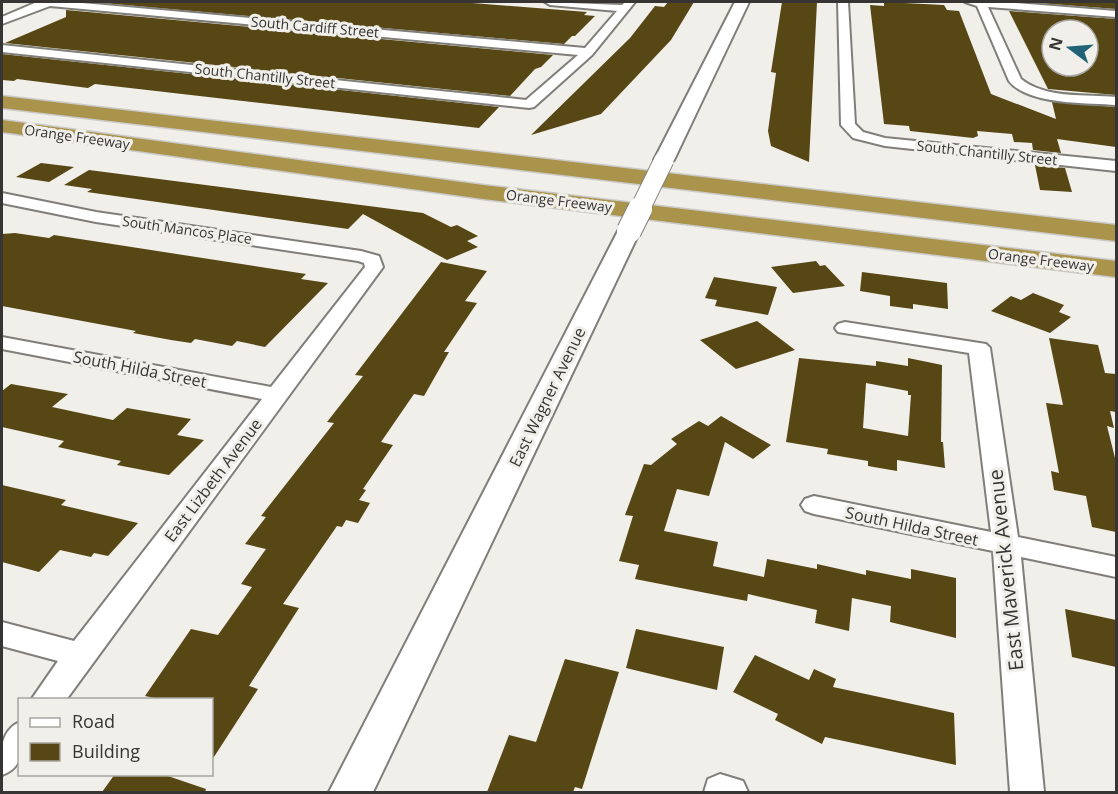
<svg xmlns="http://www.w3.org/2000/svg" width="1118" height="794" font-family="'Open Sans',sans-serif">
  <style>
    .building { fill: #574715; fill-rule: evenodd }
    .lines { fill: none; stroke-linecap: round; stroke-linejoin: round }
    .minor-casing { stroke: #807e79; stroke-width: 4 }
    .tertiary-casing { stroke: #807e79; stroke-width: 4 }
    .motorway-casing { stroke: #cbcaca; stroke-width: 3 }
    .minor { fill: #fff; fill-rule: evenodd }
    .tertiary { fill: #fff; fill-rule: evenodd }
    .motorway { fill: #aa934b; fill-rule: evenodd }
    .tertiary-bridge-far1-casing { stroke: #807e79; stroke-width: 21; stroke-linecap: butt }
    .tertiary-bridge-casing { stroke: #807e79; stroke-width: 26; stroke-linecap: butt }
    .tertiary-bridge-far1 { stroke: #fff; stroke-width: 19 }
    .tertiary-bridge { stroke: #fff; stroke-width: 24 }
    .labels { text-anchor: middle; stroke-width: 6; stroke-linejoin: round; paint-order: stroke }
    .far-street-label { font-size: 14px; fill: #363533; stroke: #f1efe9 }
    .street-label { font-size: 16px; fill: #363533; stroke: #f1efe9 }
    .near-street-label { font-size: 20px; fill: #363533; stroke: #f1efe9 }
  </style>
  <rect width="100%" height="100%" fill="#f1efe9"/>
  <path class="building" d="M91,2H460L587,12L584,15L595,16L575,36H572L564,44Z
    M668,2H694L671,40L601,114L531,135L630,38L655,6L664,7Z
    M782,2H817L809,162L771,146L768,131L776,73L771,72Z
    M884,2L944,5L947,10L959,11L991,94L1056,119L1052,102L1116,107V147L1057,139L1061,153L1033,150L1032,143L1014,142L1012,134L977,131L978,136L973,138L910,131L909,126L884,124L870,5L884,6Z
    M1024,2H1116V9Z
    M66,10L553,55L541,67L535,69L510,96L5,43L66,17Z
    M1009,11L1116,19V95L1048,89ZM1052,30H1088V66H1052Z
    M2,54L499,107L479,128L95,84L88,88L17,79L14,81L2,80Z
    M41,163L74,167L49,182L16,177Z
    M1035,165L1065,168L1072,192L1040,190Z
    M89,170L423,213L451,227L457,225L478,236L467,241L478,247L447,260L363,214L348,229L87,192L92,189L64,185Z
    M15,233L49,238L54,235L306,274L301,279L328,283L265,347L237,341L232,346L195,339L191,343L171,340L133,333L136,331L2,306V234Z
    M816,261L820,266L825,265L845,286L793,293L771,267Z
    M441,262L487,271L465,301L477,303L444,352H449L424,396L414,394L381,442L393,445L363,489L366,490L359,500L370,503L358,523L346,520L342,527L337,526L283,604L299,608L249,686L258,689L212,760V699H159L145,696L191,629L218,635L252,587L241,584L266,549L245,544L266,517L261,516L334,423L327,422L363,376L355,375Z
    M862,272L947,283L948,309L913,304V309L890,306V296L860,291Z
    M714,277L777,287L768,315L715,306L717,300L705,298Z
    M1033,293L1064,305L1059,312L1071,317L1050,333L991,311L1011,296L1021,300Z
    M757,321L795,350L736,369L700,340Z
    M1049,338L1098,345L1105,373L1116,374V412L1110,411L1114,428L1107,426L1116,462V532L1092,527L1086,496L1054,490L1051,471L1059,473L1046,403L1063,405Z
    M799,358L876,366V361L908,366V358L942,365L941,442H943L945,468L897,460V471L868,466V461L827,454L828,449L786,442ZM866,383L908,391V395H911L908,436L863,428Z
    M11,384L68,394L52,407L113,420L127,408L191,419L177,435L204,440L169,475L117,465L121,461L58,447L64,441L2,427V391Z
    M721,416L771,445L753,459L725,442L709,496L677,489L664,531L718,542L713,566L764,577L767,559L817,569V564L866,575V570L911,579V569L956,578V638L890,622L891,606L852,598L849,631L815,623L817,610L748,594L747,601L635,579L639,565L619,561L633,516L625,515L644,464L651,465L677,444L671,439L699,421L708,426Z
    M2,485L66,500L61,505L138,523L108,556L94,553L91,557L60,550L39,572L2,562Z
    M1065,609L1116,620V667L1072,657Z
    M636,629L724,647L717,690L626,668Z
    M755,655L809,680L814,669L836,679L833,687L954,713L956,765L825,737L822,744L775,720L778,714L733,692Z
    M565,659L619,672L582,789L575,787L573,792H487L509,735L536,742Z
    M115,774H162L206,789L205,792H102Z"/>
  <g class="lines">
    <defs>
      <path id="minor" d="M37,2H71L585,48L617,11L550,5L545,2L622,5L625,2H635L592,55L534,107L529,108L2,52V45L526,100L578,55L50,6L2,24V17Z
        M838,2H848L855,124L863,132L885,138L1116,161V171L885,146L853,138L841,125Z
        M965,2H1002L1116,11V17L988,7L1021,79C1046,99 1086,94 1116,97V105C1087,103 1028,105 1009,81L977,6Z
        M2,193L96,212L361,251L379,256L383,267L66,700H31L58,661L2,646V622L74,641L262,399L2,349V337L271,387L365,267L364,263L358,261L96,222L2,203Z
        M845,322L986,344L990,348L1018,537L1116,557V577L1021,557L1044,792H1010L993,551L814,514L805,511L801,505L805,499L814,496L991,532L969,353L838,332L835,328L838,324Z
        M20,722C20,745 27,766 2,775C0,754 0,730 20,722Z
        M720,774L743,781L748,792H704L708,779Z"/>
      <path id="tertiary" d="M735,2H749L674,160L664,166L657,164L654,160Z
        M629,224L637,226L640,231L373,792H329L618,231L621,226Z"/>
      <path id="motorway" d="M2,96L1116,225V241L2,108Z
        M2,120L483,185L1116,261V277L483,199L2,132Z"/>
    </defs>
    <use href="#minor" class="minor-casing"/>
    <use href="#tertiary" class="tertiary-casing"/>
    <use href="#motorway" class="motorway-casing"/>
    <use href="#minor" class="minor"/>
    <use href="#tertiary" class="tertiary"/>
    <use href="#motorway" class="motorway"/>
    <defs>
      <path id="tertiary-bridge-far1" d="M639,211L664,160"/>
      <path id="tertiary-bridge" d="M629,231L640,209"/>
    </defs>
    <use href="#tertiary-bridge-far1" class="tertiary-bridge-far1-casing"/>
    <use href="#tertiary-bridge" class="tertiary-bridge-casing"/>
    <use href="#tertiary-bridge-far1" class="tertiary-bridge-far1"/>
    <use href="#tertiary-bridge" class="tertiary-bridge"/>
  </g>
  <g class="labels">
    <g class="far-street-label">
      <text transform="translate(315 27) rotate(5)" y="5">South Cardiff Street</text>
      <text transform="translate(265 76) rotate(6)" y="5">South Chantilly Street</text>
      <text transform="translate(77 137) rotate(8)" y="5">Orange Freeway</text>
      <text transform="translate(987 153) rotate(6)" y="5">South Chantilly Street</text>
      <text transform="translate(559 201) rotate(7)" y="5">Orange Freeway</text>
      <text transform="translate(187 230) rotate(8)" y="5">South Mancos Place</text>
      <text transform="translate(1041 260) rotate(7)" y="5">Orange Freeway</text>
    </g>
    <g class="street-label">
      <text transform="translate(140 369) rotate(11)" y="6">South Hilda Street</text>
      <text transform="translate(547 397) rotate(-64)" y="6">East Wagner Avenue</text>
      <text transform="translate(213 480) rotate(-53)" y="6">East Lizbeth Avenue</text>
      <text transform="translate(912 526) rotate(12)" y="6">South Hilda Street</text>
    </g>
    <g class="near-street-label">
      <text transform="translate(1006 570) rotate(-96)" y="7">East Maverick Avenue</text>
    </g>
  </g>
  <rect width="1118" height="794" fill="none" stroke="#363533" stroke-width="6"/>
  <rect x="18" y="698" width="195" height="78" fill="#f1efe9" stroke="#a6a5a0" stroke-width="1.5"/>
  <rect x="30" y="718" width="30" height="9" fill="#ffffff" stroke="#a6a5a0" stroke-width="1.5"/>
  <text x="72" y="728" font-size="18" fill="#363533">Road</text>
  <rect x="30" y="743" width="30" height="18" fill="#574715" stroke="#a6a5a0" stroke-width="1.5"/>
  <text x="72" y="758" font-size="18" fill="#363533">Building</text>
  <g transform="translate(1070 48) rotate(286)"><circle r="28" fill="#f1efe9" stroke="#a6a5a0" stroke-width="1.5"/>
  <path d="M0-4.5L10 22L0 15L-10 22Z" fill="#226277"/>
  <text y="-9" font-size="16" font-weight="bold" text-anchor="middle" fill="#363533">N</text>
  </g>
</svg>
